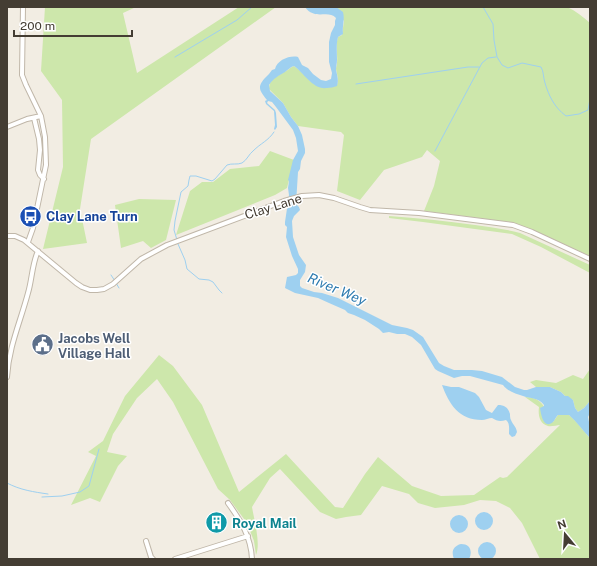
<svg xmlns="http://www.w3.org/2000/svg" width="597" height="566" font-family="'Public Sans',sans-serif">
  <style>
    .green { fill: #cde7ab }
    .water { fill: #9ed0f0 }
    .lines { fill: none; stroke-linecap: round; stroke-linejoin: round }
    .stream { stroke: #9ed0f0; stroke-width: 1 }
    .minor-casing { stroke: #c0b7a9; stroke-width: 6 }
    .minor { stroke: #fff; stroke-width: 4 }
    .labels { text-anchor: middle; stroke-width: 3; stroke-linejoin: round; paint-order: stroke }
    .street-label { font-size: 13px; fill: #443d33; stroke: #fff }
    .transit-label { font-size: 13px; font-weight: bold; fill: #164399; stroke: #fff; text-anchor: start }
    .service-label { font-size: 13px; font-weight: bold; fill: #4e5e75; stroke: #fff; text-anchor: start }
    .culture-label { font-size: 13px; font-weight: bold; fill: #0d838f; stroke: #fff; text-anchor: start }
    .water-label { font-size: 14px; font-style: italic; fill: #2c7aaf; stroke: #fff }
  </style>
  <rect width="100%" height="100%" fill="#f2ede3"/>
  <path class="green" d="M45,7H136L123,13L137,73L239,7H276L91,139L80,209L87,243L43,249L63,167L62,100L41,71Z
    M324,7H567C576,11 583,17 590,23V256L528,228L510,222L424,211L434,186L440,161L427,150L422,157L384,170L360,200L337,191L344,135L341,132L298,126L291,117L283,103L269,89C269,78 278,76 286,71C288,70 291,67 294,66C310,77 313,93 337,85C339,79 337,75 336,69C336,67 337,65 337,63C338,53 335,47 338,37L342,35L344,21L333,7L328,8Z
    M270,151L294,160L287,188L275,195L176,235L190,191L202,182H213L230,169L259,166Z
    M139,199L176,200L166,240L151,248L143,241L121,248L115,205Z
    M389,216C418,218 446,221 475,225C490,227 505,229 520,233L590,265V273L541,247L512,234L423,222L389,218Z
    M159,355L173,366L202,405L239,492L286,454L335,507L343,508L365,474L378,457L412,486L441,496L474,495L500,477L503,478L507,477L560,425C557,425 551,427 548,426C539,424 538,414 539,407L525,397C543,397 545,409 553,422L558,415H569C577,421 583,431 590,438V559H540L522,523L510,508L496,501L480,500L464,505L435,508L418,503L409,494L382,486L361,515L346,517L336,519L320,512L280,469L270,478L252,507C254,519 261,544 256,555L254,541L247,523L230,500L218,489L173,402L157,379L137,398L113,434L107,452L127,456L118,466L100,502L90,498L71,505L96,456L88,452L103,441L125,396Z
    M590,369V401L584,408L578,412L575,408L573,400L565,396L561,392L550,387H536L530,382L536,380L556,383L573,375L583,379Z"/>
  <path class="water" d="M305,7H336L343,12C345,20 342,26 343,34L338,37C336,45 337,52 337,60C337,63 336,67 336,70C337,75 339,80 337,86C334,87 330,88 327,88C313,90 304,73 294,66C290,67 288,70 285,72C278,76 274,78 269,85L270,91L283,103L291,117L298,126L302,135L305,149V153L301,161L300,169L298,172L296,204L299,207L300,210L294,216L292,221L293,237L299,255L306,265L305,272L300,280V286L302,288L314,292L322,293L338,298L392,325L407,328L413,330L423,337L439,363L444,366L454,370H472L482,371L502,377L515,387L524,390H527L536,387H550L561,392L565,396H568L573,400L575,408L578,412L584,408L590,401V413L588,417L589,422L590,425V438C583,431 577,422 569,415H558C556,417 555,419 554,421C544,431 541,415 540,408L544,406V405C538,397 531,399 523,396C516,394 507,391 503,385L470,376H462L454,378L438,371L435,369L421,345L412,337L405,334H397L389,332L383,333L379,329L365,320L354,315L348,313L345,310L329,303L318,298L295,293L285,288L287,277L296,275L298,273V269L292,256L286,237L287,227L285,225V222L289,195L288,188L289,181L288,180L293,160L298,151L296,138L293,130L276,107L272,102L268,101L267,103L275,110L276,113L277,127L275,130L274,129L275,125L274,111L266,104L265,101L267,100C260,91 256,87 266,77C268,75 270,73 272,70L275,69C277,60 290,55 298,57L302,65L308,68L313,74L321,80L326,81L331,79L332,73L329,62V42L331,33L335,25V21L336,18C328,9 315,21 305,7Z
    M442,385L451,387H459L475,393L479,397L486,410L492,413L498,405C504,405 508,407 510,414C510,415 510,419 511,420C513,425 516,426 517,432L515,436L512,437L509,434C509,429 510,423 506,420C500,422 497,421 492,418C489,418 485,420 482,420C459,420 449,404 442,385Z
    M475 521a9 9 0 1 1 18 0a9 9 0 1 1-18 0Z
    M450 524a9 9 0 1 1 18 0a9 9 0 1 1-18 0Z
    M478 551a9 9 0 1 1 18 0a9 9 0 1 1-18 0Z
    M461,544C470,544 473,551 469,559H454C451,552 453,546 461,544Z"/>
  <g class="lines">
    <path class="stream" d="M483,7L493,24L494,40L497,57L502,65L508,68L522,63L541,67C544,72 543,77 545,83C549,96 554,107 566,116L579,114L588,110L590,99
      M175,57L237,20L252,7
      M356,84L468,67H479
      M435,151L482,63L488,58L496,57
      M177,240L174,230L175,221L181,192L188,186L189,180L190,176H196L212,181L215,179L227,165C232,163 237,165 242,163C247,160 249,154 253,151C261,143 268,141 274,132
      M178,244L185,260L187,269L199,279L209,280L213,282L219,290L222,293
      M111,275L115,281
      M116,283L119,288
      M7,483C20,490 34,492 48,494
      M42,497L62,496L80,492L89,486L99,449"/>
    <defs>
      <path id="minor" d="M23,7L22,75L26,85L41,116L45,137L46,165L33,228L28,242
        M34,118L39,139L40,150L38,170L40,175L44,179
        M7,127L27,119L41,116
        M7,236H15L24,240L76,283L82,287L90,290H97L104,289L113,284L141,259L167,245L284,201L302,196L319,195L334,198L360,207L370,210L419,213L513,225L532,232L590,259
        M7,377C9,346 20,323 28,293C32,280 32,264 38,251
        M228,503C241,521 251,537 252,559
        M146,541L151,557L153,559
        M175,559L248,536"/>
    </defs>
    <use href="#minor" class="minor-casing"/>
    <use href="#minor" class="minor"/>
  </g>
  <defs>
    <symbol id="bus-disc" viewBox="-11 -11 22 22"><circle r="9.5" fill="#1a4fb4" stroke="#fff"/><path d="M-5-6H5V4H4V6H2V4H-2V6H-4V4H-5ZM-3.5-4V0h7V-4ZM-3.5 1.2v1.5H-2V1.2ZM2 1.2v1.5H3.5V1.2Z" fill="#fff"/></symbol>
    <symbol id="civic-disc" viewBox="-11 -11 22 22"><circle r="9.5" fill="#5c6f8a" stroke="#fff"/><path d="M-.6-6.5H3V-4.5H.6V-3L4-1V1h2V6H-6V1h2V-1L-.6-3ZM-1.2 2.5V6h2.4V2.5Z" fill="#fff"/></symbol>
    <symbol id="building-disc" viewBox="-11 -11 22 22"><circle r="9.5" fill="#0f9aa8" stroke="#fff"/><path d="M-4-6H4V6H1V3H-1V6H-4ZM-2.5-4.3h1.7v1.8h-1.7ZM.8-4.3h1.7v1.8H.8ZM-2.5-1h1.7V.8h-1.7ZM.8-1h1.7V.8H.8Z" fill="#fff"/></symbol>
  </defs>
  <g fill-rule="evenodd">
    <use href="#bus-disc" x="18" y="204" width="25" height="25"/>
    <use href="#civic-disc" x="30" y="332" width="25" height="25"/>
    <use href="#building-disc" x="204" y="510" width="25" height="25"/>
  </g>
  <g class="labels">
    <g class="street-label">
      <text transform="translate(273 206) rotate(-17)" y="5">Clay Lane</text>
    </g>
    <g class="transit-label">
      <text x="46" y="221">Clay Lane Turn</text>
    </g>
    <g class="service-label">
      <text x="58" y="343">Jacobs Well<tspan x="58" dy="15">Village Hall</tspan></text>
    </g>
    <g class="culture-label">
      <text x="232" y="528">Royal Mail</text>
    </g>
    <g class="water-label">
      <text transform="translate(337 289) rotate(23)" y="5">River Wey</text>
    </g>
  </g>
  <rect width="597" height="566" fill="none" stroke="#443d33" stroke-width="16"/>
  <g transform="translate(565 534) rotate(342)" stroke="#ffffff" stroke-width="3" paint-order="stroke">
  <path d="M0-3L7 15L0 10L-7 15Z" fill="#443d33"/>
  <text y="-6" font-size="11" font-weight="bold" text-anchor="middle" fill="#443d33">N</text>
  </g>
  <path d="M14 30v6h118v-6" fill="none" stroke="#443d33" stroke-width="2"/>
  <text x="20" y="30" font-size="12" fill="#443d33" stroke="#ffffff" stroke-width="3" paint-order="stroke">200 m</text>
</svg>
